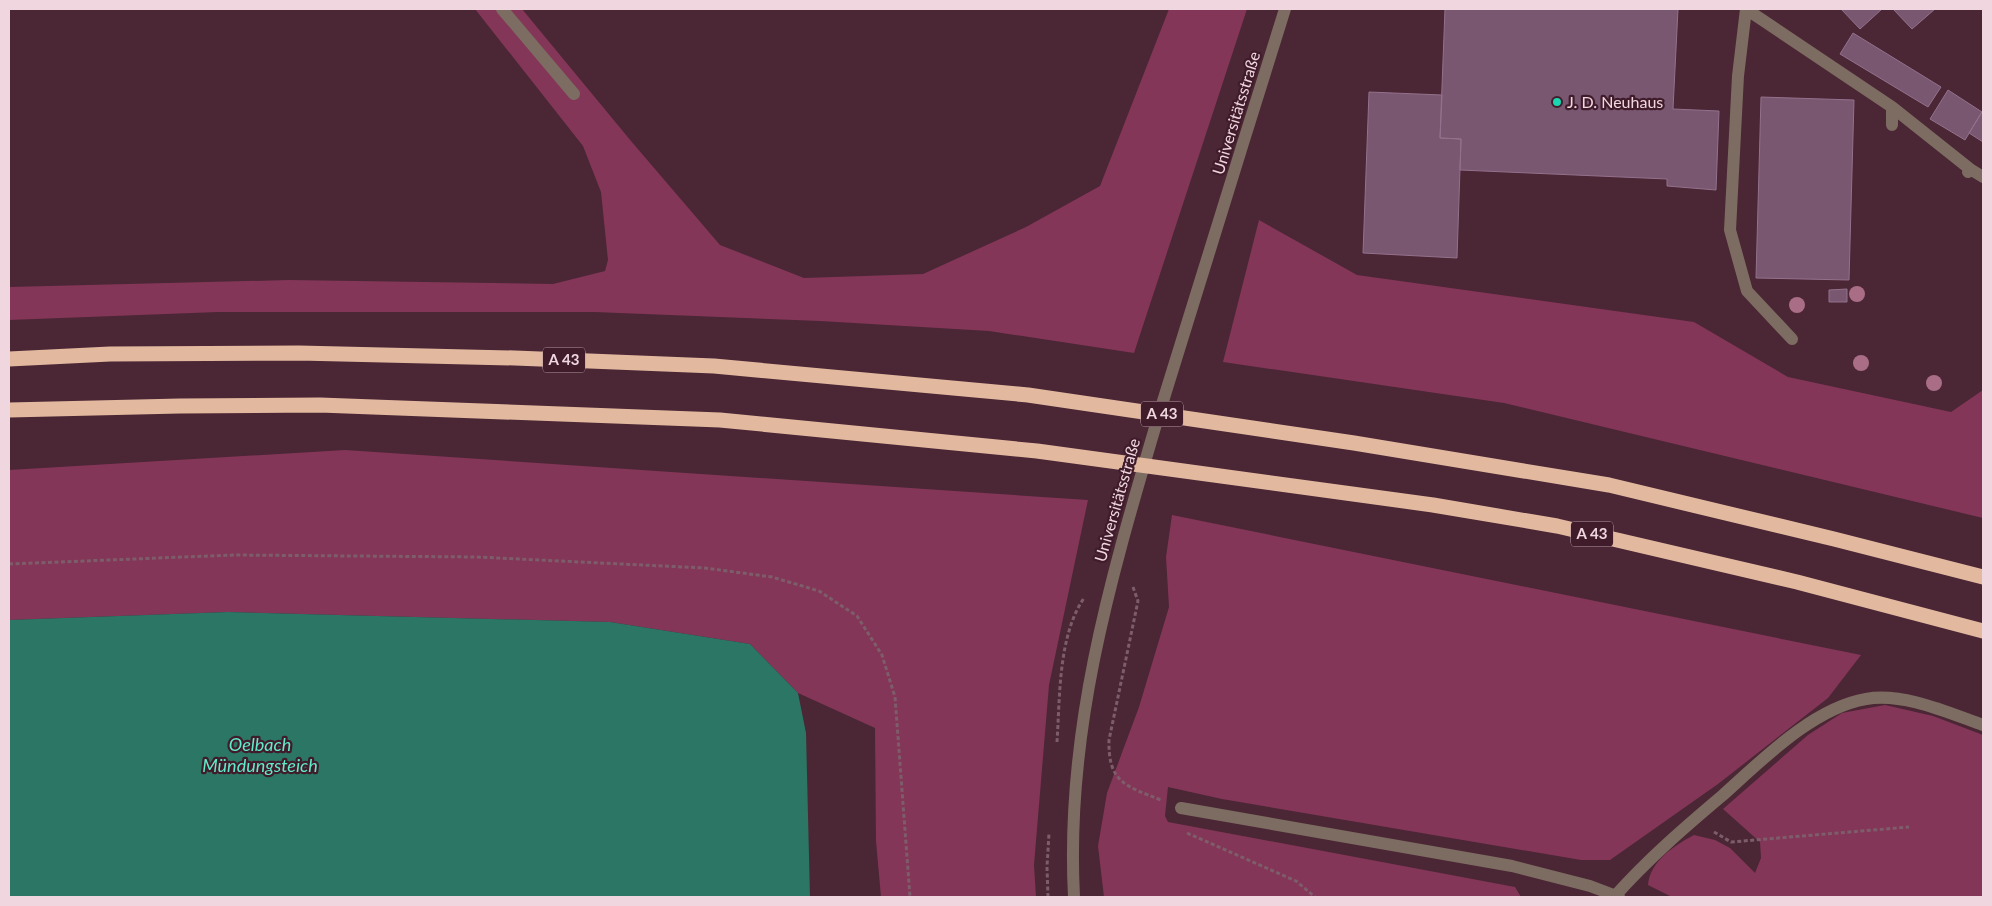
<svg xmlns="http://www.w3.org/2000/svg" width="1992" height="906" font-family="Lato,sans-serif">
  <style>
    .green { fill: #833658 }
    .water { fill: #2b7664 }
    .building { fill: #795771; stroke: #94718c }
    .lines { fill: none; stroke-linecap: round; stroke-linejoin: round }
    .path { stroke: #7e5d6a; stroke-width: 3; stroke-dasharray: 4 2.5; stroke-linecap: butt }
    .minor { stroke: #7d6c61; stroke-width: 12 }
    .highway { stroke: #e2b99f; stroke-width: 15 }
    .tree { fill: #a96e85 }
    .poi-dot { fill: #1bd5b1; stroke: #401c2b; stroke-width: 2 }
    .labels { text-anchor: middle; stroke-width: 4.5; stroke-linejoin: round; paint-order: stroke }
    .shield { fill: #401c2b; stroke: #ba9ea9; stroke-width: 1 }
    .shield-label { font-size: 15px; font-weight: bold; fill: #efd6df }
    .poi-label { font-size: 16px; fill: #efd6df; stroke: #401c2b; text-anchor: start }
    .street-label { font-size: 16px; fill: #efd6df; stroke: #401c2b }
    .water-label { font-size: 18px; font-style: italic; fill: #60ebca; stroke: #401c2b }
  </style>
  <rect width="100%" height="100%" fill="#4b2635"/>
  <path class="green" d="M475,9H522L631,141L720,245L804,278L923,274L1026,227L1100,186L1169,9H1247L1134,353L989,331L820,321L594,312H218L9,320V287L289,280L553,284L605,271L608,260L601,192L583,146Z
    M1259,220L1357,275L1694,322L1788,377L1951,412L1983,390V518L1504,403L1223,362Z
    M345,450L1088,500L1049,685L1034,865L1036,897H881L876,841L875,728L798,693L750,644L610,622L228,612L9,620V470Z
    M1172,515L1861,655L1828,698L1718,784L1610,860H1581L1222,799L1168,787L1165,816L1168,822L1515,887L1521,897H1104L1098,846L1107,793L1139,707L1169,607L1166,557Z
    M1885,705L1933,716L1983,735V897H1672L1648,885C1650,861 1675,845 1694,835L1715,840L1730,848L1755,873L1761,858L1760,842L1723,809L1808,735L1842,713Z"/>
  <path class="water" d="M228,612L610,622L750,644L798,693L806,733L810,897H9V620Z"/>
  <path class="building" d="M1445,9H1678L1673,109L1719,111L1716,190L1667,186V179L1460,170L1461,139L1440,138Z
    M1841,9H1882L1860,29Z
    M1893,9H1935L1912,29Z
    M1853,33L1941,87L1928,107L1840,54Z
    M1948,90L1982,112L1965,140L1930,119Z
    M1369,92L1442,95L1440,138L1461,139L1457,258L1363,253Z
    M1761,97L1854,100L1849,280L1756,278Z
    M1982,112H1983V142L1969,133Z
    M1847,289V302H1829V290Z"/>
  <g class="lines">
    <path class="path" d="M9,564L234,555L477,557L705,568L772,577L819,591L857,616L882,655L895,697L910,897
      M1133,587L1138,601L1109,740C1108,783 1126,786 1161,800
      M1057,742C1060,697 1058,636 1084,598
      M1714,832L1731,842L1909,827
      M1187,833L1296,881L1315,897
      M1048,897L1047,867L1049,833"/>
    <path class="minor" d="M502,9L574,94
      M1746,9L1738,76L1730,230L1747,291L1792,339
      M1746,9L1892,107V125
      M1892,107L1970,169L1968,172
      M1970,169L1983,177
      M1181,808L1512,866L1590,886L1619,897
      M1615,896C1648,859 1685,827 1723,795C1762,760 1813,708 1866,699C1903,692 1949,713 1983,725
      M1074,897C1065,728 1112,574 1159,414C1200,279 1243,144 1285,9"/>
    <path class="highway" d="M9,359L110,354L299,353L515,358L714,366L1028,395L1354,443L1609,485L1834,539L1983,577
      M9,410L180,406L320,405L720,420L1037,451L1433,505L1557,526L1797,582L1983,631"/>
  </g>
  <g class="tree">
    <circle cx="1857" cy="294" r="8"/>
    <circle cx="1797" cy="305" r="8"/>
    <circle cx="1861" cy="363" r="8"/>
    <circle cx="1934" cy="383" r="8"/>
  </g>
  <circle class="poi-dot" cx="1557" cy="102" r="5"/>
  <g class="labels">
    <g class="shield">
      <rect x="543" y="347.5" width="42" height="25" rx="4"/>
      <rect x="1141" y="401.5" width="42" height="25" rx="4"/>
      <rect x="1571" y="521.5" width="42" height="25" rx="4"/>
    </g>
    <g class="shield-label">
      <text x="564" y="365">A 43</text>
      <text x="1162" y="419">A 43</text>
      <text x="1592" y="539">A 43</text>
    </g>
    <g class="poi-label">
      <text x="1567" y="108">J. D. Neuhaus</text>
    </g>
    <g class="street-label">
      <text transform="translate(1236 113) rotate(-73)" y="6">Universitätsstraße</text>
      <text transform="translate(1117 500) rotate(-74)" y="6">Universitätsstraße</text>
    </g>
    <g class="water-label">
      <text x="260" y="751">Oelbach<tspan x="260" dy="21">Mündungsteich</tspan></text>
    </g>
  </g>
  <rect width="1992" height="906" fill="none" stroke="#efd6df" stroke-width="20"/>
</svg>
